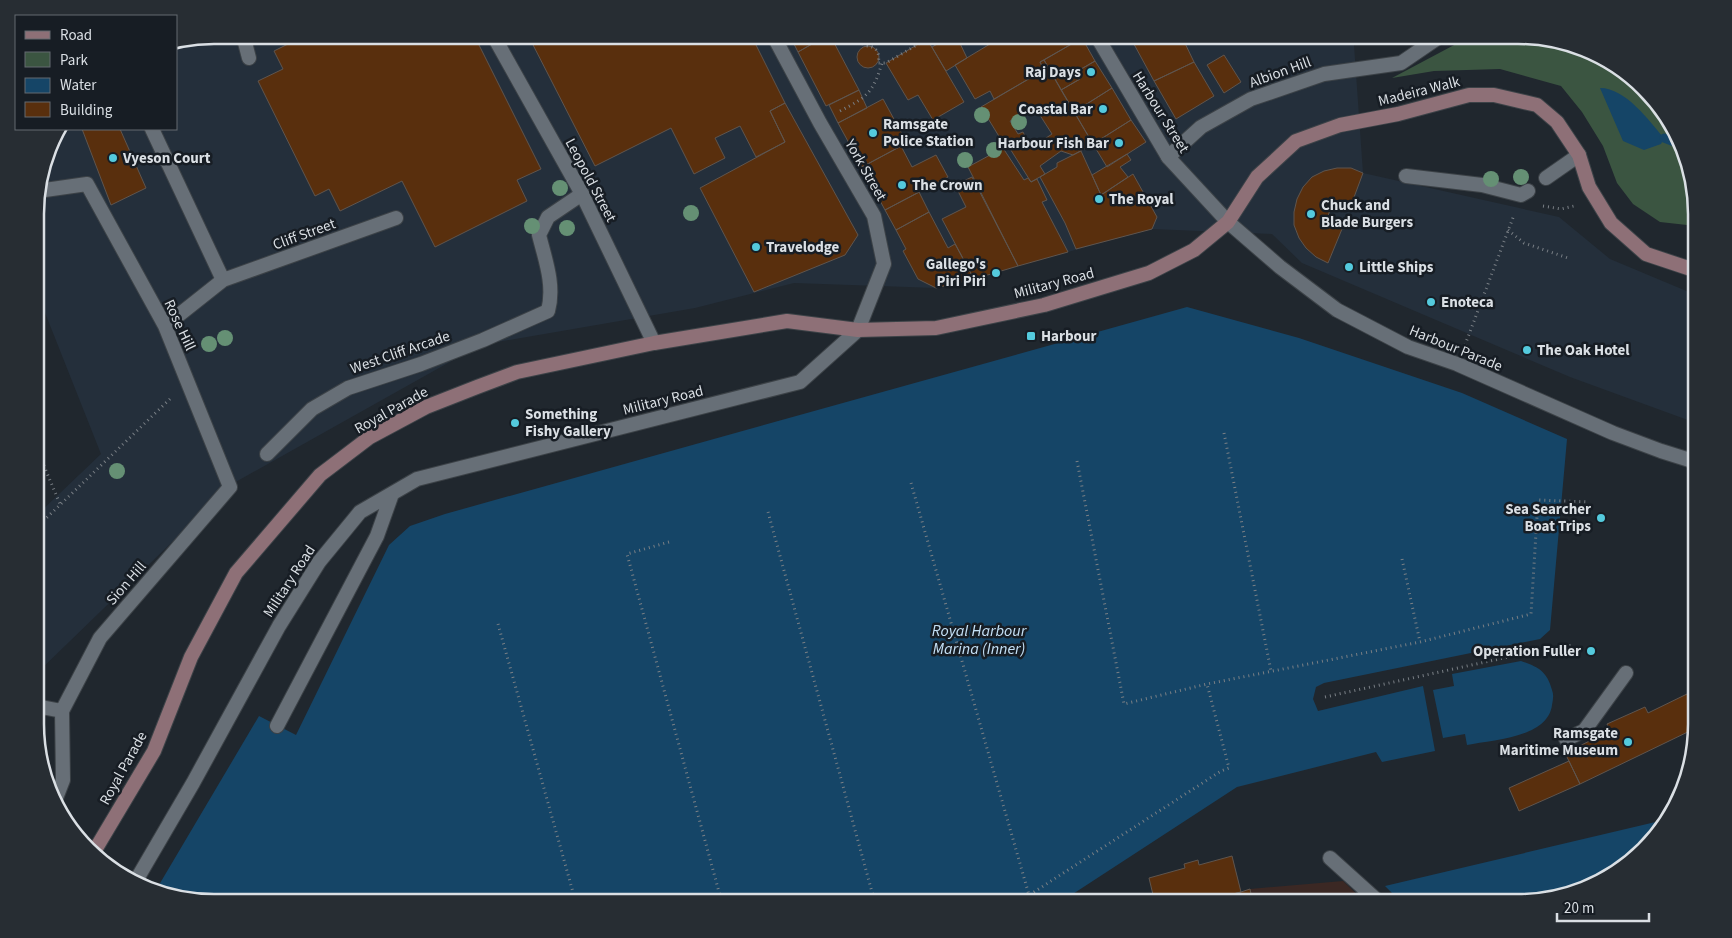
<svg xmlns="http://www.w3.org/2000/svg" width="1732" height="938" font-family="'Source Sans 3',sans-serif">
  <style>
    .built { fill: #242f3b }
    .industrial { fill: #3b2824 }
    .green { fill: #3b5541 }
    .water { fill: #154567 }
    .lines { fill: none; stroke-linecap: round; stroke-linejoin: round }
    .stream { stroke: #154567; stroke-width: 9 }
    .building { fill: #592f0d; stroke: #5f554e; fill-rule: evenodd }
    .service-casing { stroke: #3c4247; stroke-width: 16 }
    .pedestrian-casing { stroke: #3c4247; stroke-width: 16 }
    .minor-casing { stroke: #3c4247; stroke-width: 16 }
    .secondary-casing { stroke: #3c4247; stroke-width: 16 }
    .path { stroke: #797f85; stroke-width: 3; stroke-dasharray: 1 4; stroke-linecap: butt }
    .service { stroke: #676f77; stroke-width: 14 }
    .pedestrian { stroke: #676f77; stroke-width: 14 }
    .minor { stroke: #676f77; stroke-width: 14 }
    .secondary { stroke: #8e7077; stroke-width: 14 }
    .tree { fill: #659074 }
    .poi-dot { fill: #54cadd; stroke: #171d24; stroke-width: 2 }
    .labels { text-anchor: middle; stroke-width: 5; stroke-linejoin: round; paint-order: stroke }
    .poi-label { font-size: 15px; font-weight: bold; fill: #dadfe4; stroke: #171d24; text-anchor: start }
    .street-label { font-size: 15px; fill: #dadfe4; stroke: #171d24 }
    .water-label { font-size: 16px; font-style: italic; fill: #c5e1f7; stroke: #171d24 }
    .rim { fill: none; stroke: #dadfe4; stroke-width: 2.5 }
  </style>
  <rect width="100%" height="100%" fill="#20272e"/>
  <path class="built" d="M214,35H1347L1354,45L1363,173L1559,217L1610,259L1696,295V423L1570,377L1302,263L1272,234L1152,229L936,288L794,283L695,308L480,345L232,484L36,674V516L101,454L36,290L35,202L53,135L58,129H176V42Z"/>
  <path class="industrial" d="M1343,881L1366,903H1203L1250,889Z"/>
  <path class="green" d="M1469,35H1518L1598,54L1667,114L1696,191V226L1660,222L1633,204L1617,183L1603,146L1582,112L1561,86L1500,69L1434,71L1392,78L1456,44L1467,40Z"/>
  <path class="water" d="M1600,88C1626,88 1649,121 1664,138L1661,144L1644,150L1623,141Z
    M1187,307L1299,338L1462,393L1567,439L1550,630L1540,639L1324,683L1316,687L1313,699L1318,711L1423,686L1435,751L1382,762L1376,752L1237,787L1059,903H214L156,890L259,716L296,735L389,545L410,526L445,514Z
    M1521,661C1538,667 1547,671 1552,690C1554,695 1553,700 1552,705C1548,738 1492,740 1467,745L1465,734L1443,738L1433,690L1454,686L1452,674Z
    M1664,820L1617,873L1530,903H1402L1385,886Z"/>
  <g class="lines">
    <path class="stream" d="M1664,138L1677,143"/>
  </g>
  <path class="building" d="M306,35H474L541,169L517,180L527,201L435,247L402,181L340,211L329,189L315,196L258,81L283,69L274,51Z
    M539,35H751L785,103L770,111L785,142L756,157L740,126L715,138L725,158L694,174L671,128L595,166L530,39Z
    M790,35H810L794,44Z
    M810,35H820L822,38L798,52L794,44Z
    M828,35H830L859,90L826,106L798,52Z
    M954,35H956L967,58L946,71L932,47Z
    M1005,35H1080L1082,38L1040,62L1044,70L994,99L990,91L975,99L955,65Z
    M1129,35H1181L1194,62L1154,81Z
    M1082,38L1095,61L1076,72L1080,79L1061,90L1044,60Z
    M927,39L964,102L933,120L918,95L908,100L886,63Z
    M857 57a11 11 0 1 1 22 0a11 11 0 1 1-22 0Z
    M1224,55L1241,82L1224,93L1207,65Z
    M1044,60L1093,144L1073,155L1061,151L1040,166L1045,174L1031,182L1002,136L1000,138L981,107L1044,70L1040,62ZM1036,109L1052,134L1031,148L1023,132L1018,134L1010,121Z
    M1095,61L1112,88L1074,112L1061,90L1080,79L1076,72Z
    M1194,62L1214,96L1176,119L1154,81Z
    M1112,88L1131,120L1093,144L1074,112Z
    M859,90L867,108L838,123L829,105Z
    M883,99L907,143L862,167L838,123Z
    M785,103L858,235L845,255L754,292L700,188L785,142L770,111Z
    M1131,120L1146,142L1107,167L1093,144Z
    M82,129H120L146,188L111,205Z
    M901,146L912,167L936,155L948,177L885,210L862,167Z
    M1003,148L1024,180L1028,178L1031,182L1037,179L1047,200L1042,202L1068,252L1018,266L968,167Z
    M1081,151L1101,195L1133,174L1157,217L1152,229L1076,249L1065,223L1040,177L1057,167V163Z
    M1127,154L1131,160L1120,167L1128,177L1101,195L1092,175Z
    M1337,168H1351L1363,173L1350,208L1342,205H1335L1330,210L1328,216L1329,221L1332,225L1342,229L1328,263L1316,257L1306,248L1299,238L1294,225V212L1297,199L1303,187L1312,177L1324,171Z
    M972,177L1018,266L974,279L942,219L966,207L955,185Z
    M919,192L929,212L896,230L885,210Z
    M929,212L948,248L955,244L974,279L936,288L918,279L903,251L906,249L896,230Z
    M1687,694L1697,714L1696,728L1580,784L1565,753L1610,731L1607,724L1645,707L1648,713Z
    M1569,761L1580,784L1519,811L1509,788Z
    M1232,856L1241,892L1197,903H1155L1149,878L1185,868L1184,864L1198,860L1199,865Z
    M1250,889L1253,903H1197L1241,892Z"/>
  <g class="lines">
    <defs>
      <path id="service" d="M243,35L249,58
        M1406,176L1482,185L1521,195L1528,191
        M1546,178L1579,155
        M267,454L312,409L348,388L421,364L483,340L548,311C555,285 545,259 539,235L548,217L582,194
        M277,726L377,536L392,494
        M1330,858L1380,903
        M134,884L193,783L279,626L319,562L360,512L417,479L800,382L858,330"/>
      <path id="pedestrian" d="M1096,35L1168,157
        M1566,739L1584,731L1626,673"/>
      <path id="minor" d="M493,35L582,194L654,343
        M773,35L820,123L874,216L884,264L858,330
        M1442,35L1401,63L1324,74L1251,99L1201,127L1168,157L1228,222L1280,267L1337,310L1408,347L1457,364L1613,433L1661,451L1696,462
        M152,129L223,280
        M38,191L87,184L165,326L230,487L100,638L62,711L63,780L56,798
        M165,326L223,280L396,218
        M36,706L62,711"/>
      <path id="secondary" d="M95,850L154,751L191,657L236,573L320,475L370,437L426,407L477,387L517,372L654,343L787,321L858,330L936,328L1044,305L1149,273L1194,250L1228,222L1257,177L1296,141L1340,125L1398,114L1469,95H1494L1537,105L1557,122L1579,155L1589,187L1611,223L1646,254L1688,268H1696"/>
    </defs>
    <use href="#service" class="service-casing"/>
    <use href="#pedestrian" class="pedestrian-casing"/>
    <use href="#minor" class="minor-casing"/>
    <use href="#secondary" class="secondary-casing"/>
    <path class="path" d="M858,35L864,46C875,45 881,52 878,63H886L927,39V35
      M840,111C867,97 873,93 882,63
      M1543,206L1561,209L1574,206
      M1508,230L1524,243L1568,258
      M1694,246L1693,235L1696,219
      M1465,345L1514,215
      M1224,433L1271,671
      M36,447L60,504
      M1077,461L1124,704L1207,684L1420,642L1531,614L1538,500L1589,502
      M911,483L1029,895
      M768,512L875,903
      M36,528L171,398
      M669,542L627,554L722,903
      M1402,559L1420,642
      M498,624L576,903
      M1325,697L1522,654L1573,645
      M707,903L721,898
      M1017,903L1221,771L1229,768L1207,684"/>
    <use href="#service" class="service"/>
    <use href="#pedestrian" class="pedestrian"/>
    <use href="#minor" class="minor"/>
    <use href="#secondary" class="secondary"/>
  </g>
  <g class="tree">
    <circle cx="982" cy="115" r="8"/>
    <circle cx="1019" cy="122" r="8"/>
    <circle cx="994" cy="150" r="8"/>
    <circle cx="965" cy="160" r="8"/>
    <circle cx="1521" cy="177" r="8"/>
    <circle cx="1491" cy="179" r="8"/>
    <circle cx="560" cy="188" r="8"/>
    <circle cx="691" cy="213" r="8"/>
    <circle cx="532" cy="226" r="8"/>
    <circle cx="567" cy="228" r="8"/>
    <circle cx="225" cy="338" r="8"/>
    <circle cx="209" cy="344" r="8"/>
    <circle cx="117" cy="471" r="8"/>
  </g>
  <g class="poi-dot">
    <circle cx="1091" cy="72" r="5"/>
    <circle cx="1103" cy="109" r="5"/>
    <circle cx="873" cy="133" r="5"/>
    <circle cx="1119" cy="143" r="5"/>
    <circle cx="113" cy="158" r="5"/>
    <circle cx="902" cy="185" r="5"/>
    <circle cx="1099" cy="199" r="5"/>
    <circle cx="1311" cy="214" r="5"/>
    <circle cx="756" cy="247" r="5"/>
    <circle cx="1349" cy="267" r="5"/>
    <circle cx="996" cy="273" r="5"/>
    <circle cx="1431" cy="302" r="5"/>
    <rect x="1026" y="331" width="10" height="10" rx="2.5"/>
    <circle cx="1527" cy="350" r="5"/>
    <circle cx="515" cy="423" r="5"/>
    <circle cx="1601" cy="518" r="5"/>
    <circle cx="1591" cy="651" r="5"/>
    <circle cx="1628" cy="742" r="5"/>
  </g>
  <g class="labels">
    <g class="poi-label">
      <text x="1081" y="77" text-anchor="end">Raj Days</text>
      <text x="1093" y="114" text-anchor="end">Coastal Bar</text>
      <text x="883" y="129">Ramsgate<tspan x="883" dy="17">Police Station</tspan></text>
      <text x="1109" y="148" text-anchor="end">Harbour Fish Bar</text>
      <text x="123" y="163">Vyeson Court</text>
      <text x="912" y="190">The Crown</text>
      <text x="1109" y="204">The Royal</text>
      <text x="1321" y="210">Chuck and<tspan x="1321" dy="17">Blade Burgers</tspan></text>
      <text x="766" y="252">Travelodge</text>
      <text x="986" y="269" text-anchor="end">Gallego's<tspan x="986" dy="17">Piri Piri</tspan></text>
      <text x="1359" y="272">Little Ships</text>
      <text x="1441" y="307">Enoteca</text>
      <text x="1041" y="341">Harbour</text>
      <text x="1537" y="355">The Oak Hotel</text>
      <text x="525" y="419">Something<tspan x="525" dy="17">Fishy Gallery</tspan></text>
      <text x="1591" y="514" text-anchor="end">Sea Searcher<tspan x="1591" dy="17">Boat Trips</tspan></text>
      <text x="1581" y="656" text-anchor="end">Operation Fuller</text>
      <text x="1618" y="738" text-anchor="end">Ramsgate<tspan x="1618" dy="17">Maritime Museum</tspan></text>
    </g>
    <g class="street-label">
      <text transform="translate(1280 72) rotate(-20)" y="5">Albion Hill</text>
      <text transform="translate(1419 91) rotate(-14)" y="5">Madeira Walk</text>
      <text transform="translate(1161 112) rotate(58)" y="5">Harbour Street</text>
      <text transform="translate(866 170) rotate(60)" y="5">York Street</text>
      <text transform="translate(591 180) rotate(62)" y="5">Leopold Street</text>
      <text transform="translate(304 234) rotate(-20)" y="5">Cliff Street</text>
      <text transform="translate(1054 283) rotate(-15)" y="5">Military Road</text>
      <text transform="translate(180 325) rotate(65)" y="5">Rose Hill</text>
      <text transform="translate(1456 348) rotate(22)" y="5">Harbour Parade</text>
      <text transform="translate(400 352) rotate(-19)" y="5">West Cliff Arcade</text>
      <text transform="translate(663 400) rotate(-14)" y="5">Military Road</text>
      <text transform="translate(391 410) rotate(-29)" y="5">Royal Parade</text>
      <text transform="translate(289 581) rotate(-57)" y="5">Military Road</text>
      <text transform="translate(126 583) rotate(-49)" y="5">Sion Hill</text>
      <text transform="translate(123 768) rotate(-61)" y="5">Royal Parade</text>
    </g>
    <g class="water-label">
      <text x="979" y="636">Royal Harbour<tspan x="979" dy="18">Marina (Inner)</tspan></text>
    </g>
  </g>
  <path d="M0 0H1732V938H0ZM214 44H1518A170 170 0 0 1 1688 214V724A170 170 0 0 1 1518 894H214A170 170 0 0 1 44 724V214A170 170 0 0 1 214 44Z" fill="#272d33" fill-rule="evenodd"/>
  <path class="rim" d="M214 44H1518A170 170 0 0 1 1688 214V724A170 170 0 0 1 1518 894H214A170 170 0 0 1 44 724V214A170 170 0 0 1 214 44Z"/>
  <rect x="15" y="15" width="162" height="115" fill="#171d24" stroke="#656b71"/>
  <rect x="25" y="31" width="25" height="8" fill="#8e7077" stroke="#656b71"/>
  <text x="60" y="40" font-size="15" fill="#dadfe4">Road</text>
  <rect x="25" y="52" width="25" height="15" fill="#3b5541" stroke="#656b71"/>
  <text x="60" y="65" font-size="15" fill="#dadfe4">Park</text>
  <rect x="25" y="78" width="25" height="15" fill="#154567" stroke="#656b71"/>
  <text x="60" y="90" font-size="15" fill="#dadfe4">Water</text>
  <rect x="25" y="102" width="25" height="15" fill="#592f0d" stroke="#656b71"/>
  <text x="60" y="115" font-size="15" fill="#dadfe4">Building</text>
  <path d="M1557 913v8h92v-8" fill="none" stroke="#dadfe4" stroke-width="2.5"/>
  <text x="1564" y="913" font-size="15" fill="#dadfe4" stroke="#171d24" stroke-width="4" paint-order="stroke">20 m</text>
</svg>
